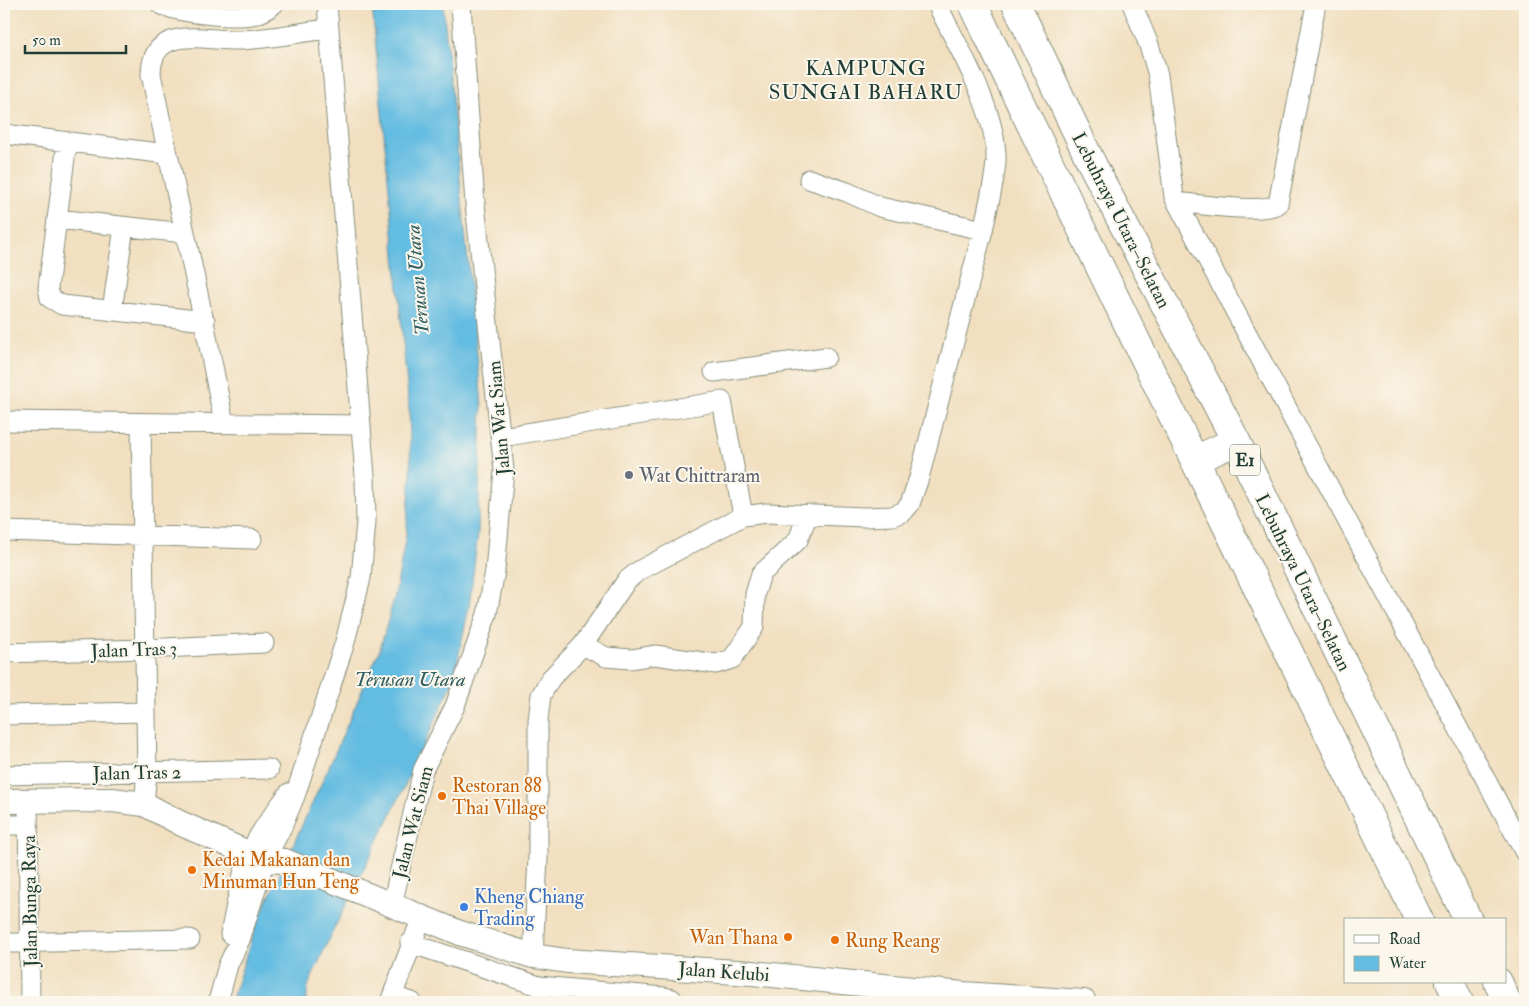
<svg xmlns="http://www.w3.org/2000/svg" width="1529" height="1006" font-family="'IM FELL Double Pica',serif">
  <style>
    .water { fill: #64bce1; stroke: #427c8a }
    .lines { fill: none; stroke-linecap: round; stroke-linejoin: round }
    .minor-casing { stroke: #888e7a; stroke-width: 21 }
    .major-casing { stroke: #888e7a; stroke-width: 26 }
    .highway-casing { stroke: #888e7a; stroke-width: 30 }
    .minor { stroke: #fff; stroke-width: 19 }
    .major { stroke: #fff; stroke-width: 24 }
    .highway { stroke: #fff; stroke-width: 28 }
    .worship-dot { fill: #6b7280; stroke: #fbf7ec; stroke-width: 2 }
    .food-dot { fill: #e8710a; stroke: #fbf7ec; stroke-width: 2 }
    .shop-dot { fill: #3f7fe0; stroke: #fbf7ec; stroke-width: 2 }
    .labels { text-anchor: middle; stroke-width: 4; stroke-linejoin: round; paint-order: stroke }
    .shield { fill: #fbf7ec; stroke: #61756b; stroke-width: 1 }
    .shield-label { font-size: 18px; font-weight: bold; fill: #1f3d34 }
    .street-label { font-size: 19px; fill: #1f3d34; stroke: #fbf7ec }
    .worship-label { font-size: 19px; fill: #5b616d; stroke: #fbf7ec; text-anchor: start }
    .food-label { font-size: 19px; fill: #c56008; stroke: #fbf7ec; text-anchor: start }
    .shop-label { font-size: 19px; fill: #366cbe; stroke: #fbf7ec; text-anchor: start }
    .water-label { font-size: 20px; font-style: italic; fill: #305d5f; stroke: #fbf7ec }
    .quarter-label { font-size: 21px; letter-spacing: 1px; fill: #1f3d34; stroke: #fbf7ec }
  </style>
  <rect width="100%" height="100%" fill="#fbf7ec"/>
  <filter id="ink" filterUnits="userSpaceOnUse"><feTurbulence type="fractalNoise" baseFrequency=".02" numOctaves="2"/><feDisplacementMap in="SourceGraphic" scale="10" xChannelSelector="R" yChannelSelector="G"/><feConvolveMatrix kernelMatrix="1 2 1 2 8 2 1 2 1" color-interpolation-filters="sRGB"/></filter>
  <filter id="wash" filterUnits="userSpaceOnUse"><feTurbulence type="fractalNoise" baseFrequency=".0096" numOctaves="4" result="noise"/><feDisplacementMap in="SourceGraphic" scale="20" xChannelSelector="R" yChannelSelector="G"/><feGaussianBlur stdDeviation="1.12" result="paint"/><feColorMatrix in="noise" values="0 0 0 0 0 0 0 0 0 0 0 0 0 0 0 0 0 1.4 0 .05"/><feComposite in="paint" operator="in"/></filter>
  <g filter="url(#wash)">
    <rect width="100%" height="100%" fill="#f1dfc0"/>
    <path class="water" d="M372,4H443L482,405L478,533L469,607L453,682L400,796L330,937L308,986L306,1002H231L256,925L328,769L380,649L395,595L406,535L411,476L409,408Z"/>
  </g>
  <g filter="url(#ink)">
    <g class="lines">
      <defs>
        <path id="minor" d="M160,4C181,14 235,19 257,14C263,12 270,7 274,4
          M1132,4L1149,45L1158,75L1174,197L1525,853
          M4,134L167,154
          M67,143L48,288L50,298L62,305L205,321
          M809,179L847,192L880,207L983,230
          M1177,202C1197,204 1263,214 1278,204L1316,4
          M57,219L184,233
          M112,311L124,227
          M714,372L826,357
          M4,421L361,425
          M141,424L147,772L144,804
          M224,424C203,307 175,191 151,74C152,22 208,42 241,40C270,39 300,32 329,29
          M501,437L722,401L743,516
          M4,531L252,539
          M583,645L606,657L631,659L655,655L716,664L732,659L754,627L755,594L761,574L798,540L808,514
          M4,653L145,649L264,643
          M4,715L146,712
          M4,775L269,769
          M28,800L30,1002
          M4,825H28
          M392,905L423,770L455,706L487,614L495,571L504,470L475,204L461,4
          M230,934C237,903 241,869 256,841C265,824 278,808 289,793
          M4,943L190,939
          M410,943L539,986L664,997L672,999L673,1002
          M533,956L538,858V720L541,695L551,678L583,645L627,580L640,570L743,516L766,513L865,517L892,516L903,512L910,504L919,478L983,230C988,207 994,185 996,162C998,112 958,48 937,4
          M392,996L412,1002
          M218,1002L228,965L240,940L265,860L282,827L295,796L345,642L361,578L366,522L365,476L327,4
          M390,1002L422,917"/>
        <path id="major" d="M4,801L112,800L144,804L182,824L250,854L265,860L285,861L460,933L533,956L567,961L752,973L963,994L1084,1002"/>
        <path id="highway" d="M973,4C1119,311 1272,614 1419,920
          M1016,4L1091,162L1236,441L1468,920
          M1195,460L1236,441
          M1450,982L1459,1002
          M1498,982L1507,1002"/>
      </defs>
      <use href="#minor" class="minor-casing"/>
      <use href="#major" class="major-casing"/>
      <use href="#highway" class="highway-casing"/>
      <use href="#minor" class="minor"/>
      <use href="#major" class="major"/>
      <use href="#highway" class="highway"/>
    </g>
  </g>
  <circle class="worship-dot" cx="629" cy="475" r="5"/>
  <g class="food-dot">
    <circle cx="442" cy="796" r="5"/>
    <circle cx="192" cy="870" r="5"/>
    <circle cx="788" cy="937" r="5"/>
    <circle cx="835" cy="940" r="5"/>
  </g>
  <circle class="shop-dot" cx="464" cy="907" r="5"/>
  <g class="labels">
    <rect class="shield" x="1230" y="444.5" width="30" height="31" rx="4"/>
    <g class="shield-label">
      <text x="1245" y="466">E1</text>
    </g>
    <g class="street-label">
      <text transform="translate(1122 220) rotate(63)" y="7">Lebuhraya Utara–Selatan</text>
      <text transform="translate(498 418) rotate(-95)" y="7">Jalan Wat Siam</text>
      <text transform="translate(1304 582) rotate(64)" y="7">Lebuhraya Utara–Selatan</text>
      <text transform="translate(134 649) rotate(-2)" y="7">Jalan Tras 3</text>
      <text transform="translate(137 772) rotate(-1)" y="7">Jalan Tras 2</text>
      <text transform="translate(412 822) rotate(-76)" y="7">Jalan Wat Siam</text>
      <text transform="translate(29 901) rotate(-91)" y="7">Jalan Bunga Raya</text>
      <text transform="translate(724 971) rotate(4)" y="7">Jalan Kelubi</text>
    </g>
    <g class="worship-label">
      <text x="639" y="482">Wat Chittraram</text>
    </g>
    <g class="food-label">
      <text x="452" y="792">Restoran 88<tspan x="452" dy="22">Thai Village</tspan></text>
      <text x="202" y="866">Kedai Makanan dan<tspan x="202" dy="22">Minuman Hun Teng</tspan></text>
      <text x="778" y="944" text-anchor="end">Wan Thana</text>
      <text x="845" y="947">Rung Reang</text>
    </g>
    <g class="shop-label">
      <text x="474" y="903">Kheng Chiang<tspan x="474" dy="22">Trading</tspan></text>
    </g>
    <g class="water-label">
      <text transform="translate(417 280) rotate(-95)" y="7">Terusan Utara</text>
      <text x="410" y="686">Terusan Utara</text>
    </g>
    <g class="quarter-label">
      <text x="866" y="75">KAMPUNG<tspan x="866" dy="24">SUNGAI BAHARU</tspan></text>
    </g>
  </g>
  <rect width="1529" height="1006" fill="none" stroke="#fbf7ec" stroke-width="20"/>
  <rect x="1344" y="918" width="162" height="65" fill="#fbf7ec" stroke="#a3ada2"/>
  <rect x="1354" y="935" width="25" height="8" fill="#ffffff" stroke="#a3ada2"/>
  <text x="1389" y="944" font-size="15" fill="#1f3d34">Road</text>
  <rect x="1354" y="956" width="25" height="15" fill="#64bce1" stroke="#a3ada2"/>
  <text x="1389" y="968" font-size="15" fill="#1f3d34">Water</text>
  <path d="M25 45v8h101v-8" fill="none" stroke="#1f3d34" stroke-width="2.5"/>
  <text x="32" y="45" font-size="15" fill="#1f3d34" stroke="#fbf7ec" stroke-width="4" paint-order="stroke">50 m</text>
</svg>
